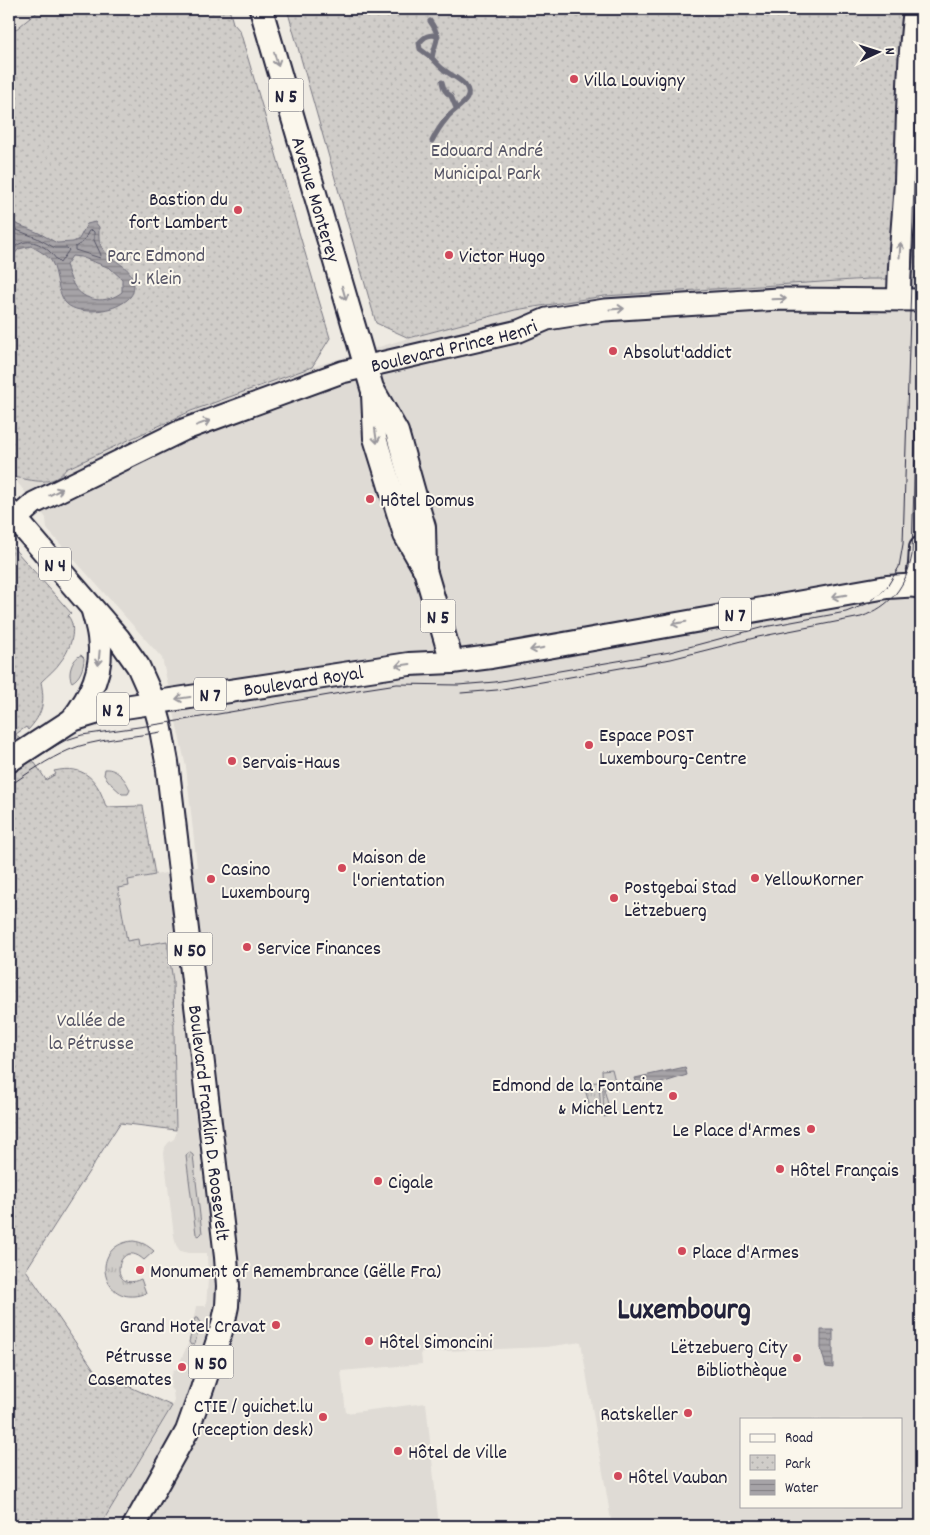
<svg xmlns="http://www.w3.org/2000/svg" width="930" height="1535" font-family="Dekko,sans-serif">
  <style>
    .built { fill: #dfdbd5; fill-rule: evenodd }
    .grass { fill: url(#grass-tufts); stroke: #797882 }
    .park { fill: url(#park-dots); stroke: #797882 }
    .garden { fill: #d0cdc9; stroke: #797882 }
    .water { fill: url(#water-rules); stroke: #716f7c; fill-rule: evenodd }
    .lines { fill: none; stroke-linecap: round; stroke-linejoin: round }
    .shore { stroke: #575666; stroke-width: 1 }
    .stream { stroke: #716f7c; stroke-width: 5 }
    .secondary-casing { stroke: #22223b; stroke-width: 25 }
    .primary-casing { stroke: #22223b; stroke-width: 26 }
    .secondary { stroke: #fbf7ec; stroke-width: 21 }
    .primary { stroke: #fbf7ec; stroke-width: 22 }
    .tram { stroke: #22223b; stroke-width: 1 }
    .oneway { stroke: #99979c }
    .poi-dot { fill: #d1495b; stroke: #fbf7ec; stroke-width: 2 }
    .labels { text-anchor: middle; stroke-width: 4; stroke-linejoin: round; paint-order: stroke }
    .shield { fill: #fbf7ec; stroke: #636270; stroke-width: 1 }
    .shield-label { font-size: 19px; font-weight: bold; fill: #22223b }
    .poi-label { font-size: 20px; fill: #22223b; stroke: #fbf7ec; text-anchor: start }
    .park-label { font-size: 20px; fill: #565566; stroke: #fbf7ec }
    .street-label { font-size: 20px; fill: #22223b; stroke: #fbf7ec }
    .town-label { font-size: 30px; font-weight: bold; fill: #22223b; stroke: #fbf7ec }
  </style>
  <defs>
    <pattern id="grass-tufts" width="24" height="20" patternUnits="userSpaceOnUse" patternTransform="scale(1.25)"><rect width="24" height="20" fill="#d0cdc9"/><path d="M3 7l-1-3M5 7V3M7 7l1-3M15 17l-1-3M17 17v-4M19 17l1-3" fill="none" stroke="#b2b0ae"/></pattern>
    <pattern id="park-dots" width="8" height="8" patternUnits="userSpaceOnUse" patternTransform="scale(1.25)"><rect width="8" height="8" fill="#d0cdc9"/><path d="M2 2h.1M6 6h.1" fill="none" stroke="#b2b0ae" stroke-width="1.8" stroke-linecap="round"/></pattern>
    <pattern id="water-rules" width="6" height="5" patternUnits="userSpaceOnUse" patternTransform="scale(1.25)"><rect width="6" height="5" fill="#a6a3a7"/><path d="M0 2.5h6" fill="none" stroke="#878489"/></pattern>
  </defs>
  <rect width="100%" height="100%" fill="#eeeae2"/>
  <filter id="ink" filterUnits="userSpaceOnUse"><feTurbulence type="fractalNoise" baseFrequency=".02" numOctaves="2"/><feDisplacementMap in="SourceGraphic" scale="10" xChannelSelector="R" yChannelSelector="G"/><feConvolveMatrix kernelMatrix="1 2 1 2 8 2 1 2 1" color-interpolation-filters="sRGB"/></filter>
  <g filter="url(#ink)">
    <path class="built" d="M9,9H41L15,30L9,32Z
      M869,279H921V1526H612L581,1342L546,1347L421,1352L422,1364L341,1371L346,1413L426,1403L439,1526H100L172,1406L174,1400L173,1391L170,1388L172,1381L170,1380L174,1369L176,1370L189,1342L196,1306H206L208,1280L207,1253H188L180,1251L176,1245L174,1236L164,1154L165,1147L169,1142L174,1139L176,1134L173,981L167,942L139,946L127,941L118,888L128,880L197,867L186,767L162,658L47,529L46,518L13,477L48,482L62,475L66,469L191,411L312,367L409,338L515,310L604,296ZM741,1419H901V1506H741Z"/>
    <path class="grass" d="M612,1069L616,1085L604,1089L611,1115L604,1117L602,1070Z
      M599,1082L601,1112L592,1113L583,1083Z
      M189,1152L193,1155L202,1233L199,1236L196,1234L186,1156Z
      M133,1241C142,1242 147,1245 154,1251L144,1260C116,1235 107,1295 141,1279L146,1293C102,1311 87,1245 133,1241Z
      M195,1318H198L200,1321L195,1344L191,1345L189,1342Z"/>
    <path class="park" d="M41,9H229L233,23L240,31L330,338L312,367L191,411L66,469C53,488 33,480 13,477L9,472V32L15,30Z
      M287,9H921V279H869L604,296L515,310L409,338L376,323Z
      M9,543L71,613L68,616C78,628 70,650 61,661C56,669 48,675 41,682C45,702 43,714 28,730L26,727L16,734L46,780L56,774L54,771C85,764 98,780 106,807L143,806L155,875L128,880L129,886L118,888L127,941L138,939L139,946L167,941L173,981L176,1130L120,1123L26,1270L95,1371L172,1406L100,1526H9Z"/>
    <path class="garden" d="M81,655L84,658C84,667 80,678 72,682C67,674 72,659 81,655Z
      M105,769C117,768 126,780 130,790L128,794H122L111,784L104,775Z"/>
    <path class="water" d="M9,221L39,233L57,243L73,242L79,239L87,224L95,222L99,227C99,235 98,243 103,249C113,264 132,264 134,285C134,296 128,300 119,305C106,312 75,315 65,302C57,291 58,274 52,262C47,254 39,251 31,246L19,249L9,260ZM72,256L81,257L110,268L122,279V292C107,304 84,303 73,284C70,278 68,271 66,265Z
      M685,1067L687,1075L639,1090L635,1078Z
      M821,1330H833V1368L826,1367L821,1349Z"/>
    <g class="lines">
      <path class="shore" d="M9,227L37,238L55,248H67L69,250L60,263C56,260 53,254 49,251C35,239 22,238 9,252
        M89,231L92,230L94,232V240L101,255L100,258L75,250V247L83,242Z"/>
      <path class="stream" d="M430,21C443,40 435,39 432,58C436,62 439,66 443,69C450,75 459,78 465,85C477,100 454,108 447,118C441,125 436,133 432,141
        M432,58L420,49L419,43C425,36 429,34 438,36
        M442,82L444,89L447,93L451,96L456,108"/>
      <defs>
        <g id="secondary">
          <path id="s1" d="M16,519L34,503L183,430L342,372L519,331L547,319L605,310L778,299L921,300"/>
        </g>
        <g id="primary">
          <path id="s2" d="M261,9L372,388L397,432L418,507L424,527L425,570"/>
          <path d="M899,299C899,259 904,220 906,181C908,123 908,66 915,9"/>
          <path d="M373,394L375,438L405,535L425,570L452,662"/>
          <path id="s3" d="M9,511L119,639L138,666L154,702L160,724L167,762L226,1257L228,1286L227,1306L223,1325L202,1389L187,1431L134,1526"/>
          <path d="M916,586L920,565L921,548"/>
          <path d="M72,720C91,695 104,670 99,637C98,628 95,619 93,611"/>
          <path id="s4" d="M9,761L72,720L95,713L118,708L409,664L452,662L491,657L887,587L921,585"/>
        </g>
      </defs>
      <use href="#secondary" class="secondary-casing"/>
      <use href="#primary" class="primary-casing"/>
      <use href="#secondary" class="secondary"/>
      <use href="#primary" class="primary"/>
      <path class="tram" d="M461,693L497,690L671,659L758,637L861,617C891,606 906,587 912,555L921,241
        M9,775L57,745L66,740L82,735L160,724L358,690L397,684L458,685L495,682L670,652L764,627L846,612L869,603L887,587L899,567L903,544L917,86L921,31
        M9,786C28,773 48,759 69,750C94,739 134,737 161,732"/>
    </g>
    <defs><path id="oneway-shaft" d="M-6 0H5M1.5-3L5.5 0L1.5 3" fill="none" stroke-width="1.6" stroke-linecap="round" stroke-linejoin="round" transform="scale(1.25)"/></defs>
    <g class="oneway">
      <use href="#oneway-shaft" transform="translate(276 59) rotate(74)"/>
      <use href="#oneway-shaft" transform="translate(900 250) rotate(-86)"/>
      <use href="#oneway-shaft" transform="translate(344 293) rotate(74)"/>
      <use href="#oneway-shaft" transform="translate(779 299) rotate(-2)"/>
      <use href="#oneway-shaft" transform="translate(617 309) rotate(-4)"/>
      <use href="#oneway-shaft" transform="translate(203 423) rotate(-20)"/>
      <use href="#oneway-shaft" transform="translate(376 436) rotate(82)"/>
      <use href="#oneway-shaft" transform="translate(56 492) rotate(-26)"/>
      <use href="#oneway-shaft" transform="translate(839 596) rotate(170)"/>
      <use href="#oneway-shaft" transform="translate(679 623) rotate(170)"/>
      <use href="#oneway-shaft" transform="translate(537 649) rotate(170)"/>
      <use href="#oneway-shaft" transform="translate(99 658) rotate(95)"/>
      <use href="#oneway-shaft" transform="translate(403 665) rotate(172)"/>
      <use href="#oneway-shaft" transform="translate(183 698) rotate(172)"/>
    </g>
  </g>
  <g class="poi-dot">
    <circle cx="574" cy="79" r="5"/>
    <circle cx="238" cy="210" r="5"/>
    <circle cx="449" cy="255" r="5"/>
    <circle cx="613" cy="351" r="5"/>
    <circle cx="370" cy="499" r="5"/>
    <circle cx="589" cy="745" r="5"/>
    <circle cx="232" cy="761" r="5"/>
    <circle cx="342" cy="868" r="5"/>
    <circle cx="755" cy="878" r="5"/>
    <circle cx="211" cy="879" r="5"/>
    <circle cx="614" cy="898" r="5"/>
    <circle cx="247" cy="947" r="5"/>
    <circle cx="673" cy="1096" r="5"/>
    <circle cx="811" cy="1129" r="5"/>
    <circle cx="780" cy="1169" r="5"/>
    <circle cx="378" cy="1181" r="5"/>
    <circle cx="682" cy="1251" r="5"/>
    <circle cx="140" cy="1270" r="5"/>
    <circle cx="276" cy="1325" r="5"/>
    <circle cx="369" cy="1341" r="5"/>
    <circle cx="797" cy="1358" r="5"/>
    <circle cx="182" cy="1367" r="5"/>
    <circle cx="688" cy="1413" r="5"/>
    <circle cx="323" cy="1417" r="5"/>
    <circle cx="398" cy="1451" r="5"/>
    <circle cx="618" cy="1476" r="5"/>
  </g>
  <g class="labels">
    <g class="shield">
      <rect x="268.5" y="78.5" width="35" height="33" rx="4"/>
      <rect x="39" y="547.5" width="32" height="33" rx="4"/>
      <rect x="719" y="597.5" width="32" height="33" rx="4"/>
      <rect x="420.5" y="599.5" width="35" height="33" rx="4"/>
      <rect x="194" y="677.5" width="32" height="33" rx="4"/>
      <rect x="97" y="692.5" width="32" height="33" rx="4"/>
      <rect x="167.5" y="932.5" width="45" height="33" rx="4"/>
      <rect x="188.5" y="1345.5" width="45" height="33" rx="4"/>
    </g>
    <g class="shield-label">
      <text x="286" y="102">N 5</text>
      <text x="55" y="571">N 4</text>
      <text x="735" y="621">N 7</text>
      <text x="438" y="623">N 5</text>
      <text x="210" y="701">N 7</text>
      <text x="113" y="716">N 2</text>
      <text x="190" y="956">N 50</text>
      <text x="211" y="1369">N 50</text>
    </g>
    <g class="poi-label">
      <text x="584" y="86">Villa Louvigny</text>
      <text x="228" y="205" text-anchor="end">Bastion du<tspan x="228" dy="23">fort Lambert</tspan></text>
      <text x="459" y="262">Victor Hugo</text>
      <text x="623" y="358">Absolut'addict</text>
      <text x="380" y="506">Hôtel Domus</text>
      <text x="599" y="741">Espace POST<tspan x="599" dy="23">Luxembourg-Centre</tspan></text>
      <text x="242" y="768">Servais-Haus</text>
      <text x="352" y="863">Maison de<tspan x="352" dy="23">l'orientation</tspan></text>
      <text x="221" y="875">Casino<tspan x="221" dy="23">Luxembourg</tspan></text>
      <text x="765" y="885">YellowKorner</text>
      <text x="624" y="893">Postgebai Stad<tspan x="624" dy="23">Lëtzebuerg</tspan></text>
      <text x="257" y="954">Service Finances</text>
      <text x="663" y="1091" text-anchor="end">Edmond de la Fontaine<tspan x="663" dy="23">&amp; Michel Lentz</tspan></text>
      <text x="801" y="1136" text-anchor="end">Le Place d'Armes</text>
      <text x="790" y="1176">Hôtel Français</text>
      <text x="388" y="1188">Cigale</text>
      <text x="692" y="1258">Place d'Armes</text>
      <text x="150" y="1277">Monument of Remembrance (Gëlle Fra)</text>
      <text x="266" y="1332" text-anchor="end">Grand Hotel Cravat</text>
      <text x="379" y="1348">Hôtel Simoncini</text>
      <text x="787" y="1353" text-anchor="end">Lëtzebuerg City<tspan x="787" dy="23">Bibliothèque</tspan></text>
      <text x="172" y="1362" text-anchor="end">Pétrusse<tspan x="172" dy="23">Casemates</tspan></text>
      <text x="313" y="1412" text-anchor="end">CTIE / guichet.lu<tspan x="313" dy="23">(reception desk)</tspan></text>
      <text x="678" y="1420" text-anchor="end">Ratskeller</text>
      <text x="408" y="1458">Hôtel de Ville</text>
      <text x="628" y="1483">Hôtel Vauban</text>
    </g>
    <g class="park-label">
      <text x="487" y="156">Edouard André<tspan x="487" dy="23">Municipal Park</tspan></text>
      <text x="156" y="261">Parc Edmond<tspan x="156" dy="23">J. Klein</tspan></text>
      <text x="91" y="1026">Vallée de<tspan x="91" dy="23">la Pétrusse</tspan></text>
    </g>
    <g class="street-label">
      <text dy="7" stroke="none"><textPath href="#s2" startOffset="198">Avenue Monterey</textPath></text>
      <text dy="7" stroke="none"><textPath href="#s1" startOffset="474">Boulevard Prince Henri</textPath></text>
      <text dy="7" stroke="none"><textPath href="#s4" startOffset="310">Boulevard Royal</textPath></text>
      <text dy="7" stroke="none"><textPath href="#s3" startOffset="666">Boulevard Franklin D. Roosevelt</textPath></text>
    </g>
    <g class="town-label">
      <text x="684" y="1318">Luxembourg</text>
    </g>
  </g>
  <rect width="930" height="1535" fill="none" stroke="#fbf7ec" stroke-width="30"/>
  <rect x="15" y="15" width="900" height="1505" fill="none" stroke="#22223b" stroke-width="2" filter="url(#ink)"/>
  <rect x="740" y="1418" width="162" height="90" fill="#fbf7ec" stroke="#a4a2a5"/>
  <rect x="750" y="1434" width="25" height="8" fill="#fbf7ec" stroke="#a4a2a5"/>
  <text x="785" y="1442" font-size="15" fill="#22223b">Road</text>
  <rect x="750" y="1455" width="25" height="15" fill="url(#park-dots)" stroke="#a4a2a5"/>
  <text x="785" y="1468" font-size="15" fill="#22223b">Park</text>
  <rect x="750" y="1480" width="25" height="15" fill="url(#water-rules)" stroke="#a4a2a5"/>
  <text x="785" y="1492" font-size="15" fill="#22223b">Water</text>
  <g transform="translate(878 52) rotate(86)" stroke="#fbf7ec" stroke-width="4" paint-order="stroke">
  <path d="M0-4L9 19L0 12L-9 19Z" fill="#22223b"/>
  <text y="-8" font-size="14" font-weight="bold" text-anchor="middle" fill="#22223b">N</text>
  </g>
</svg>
